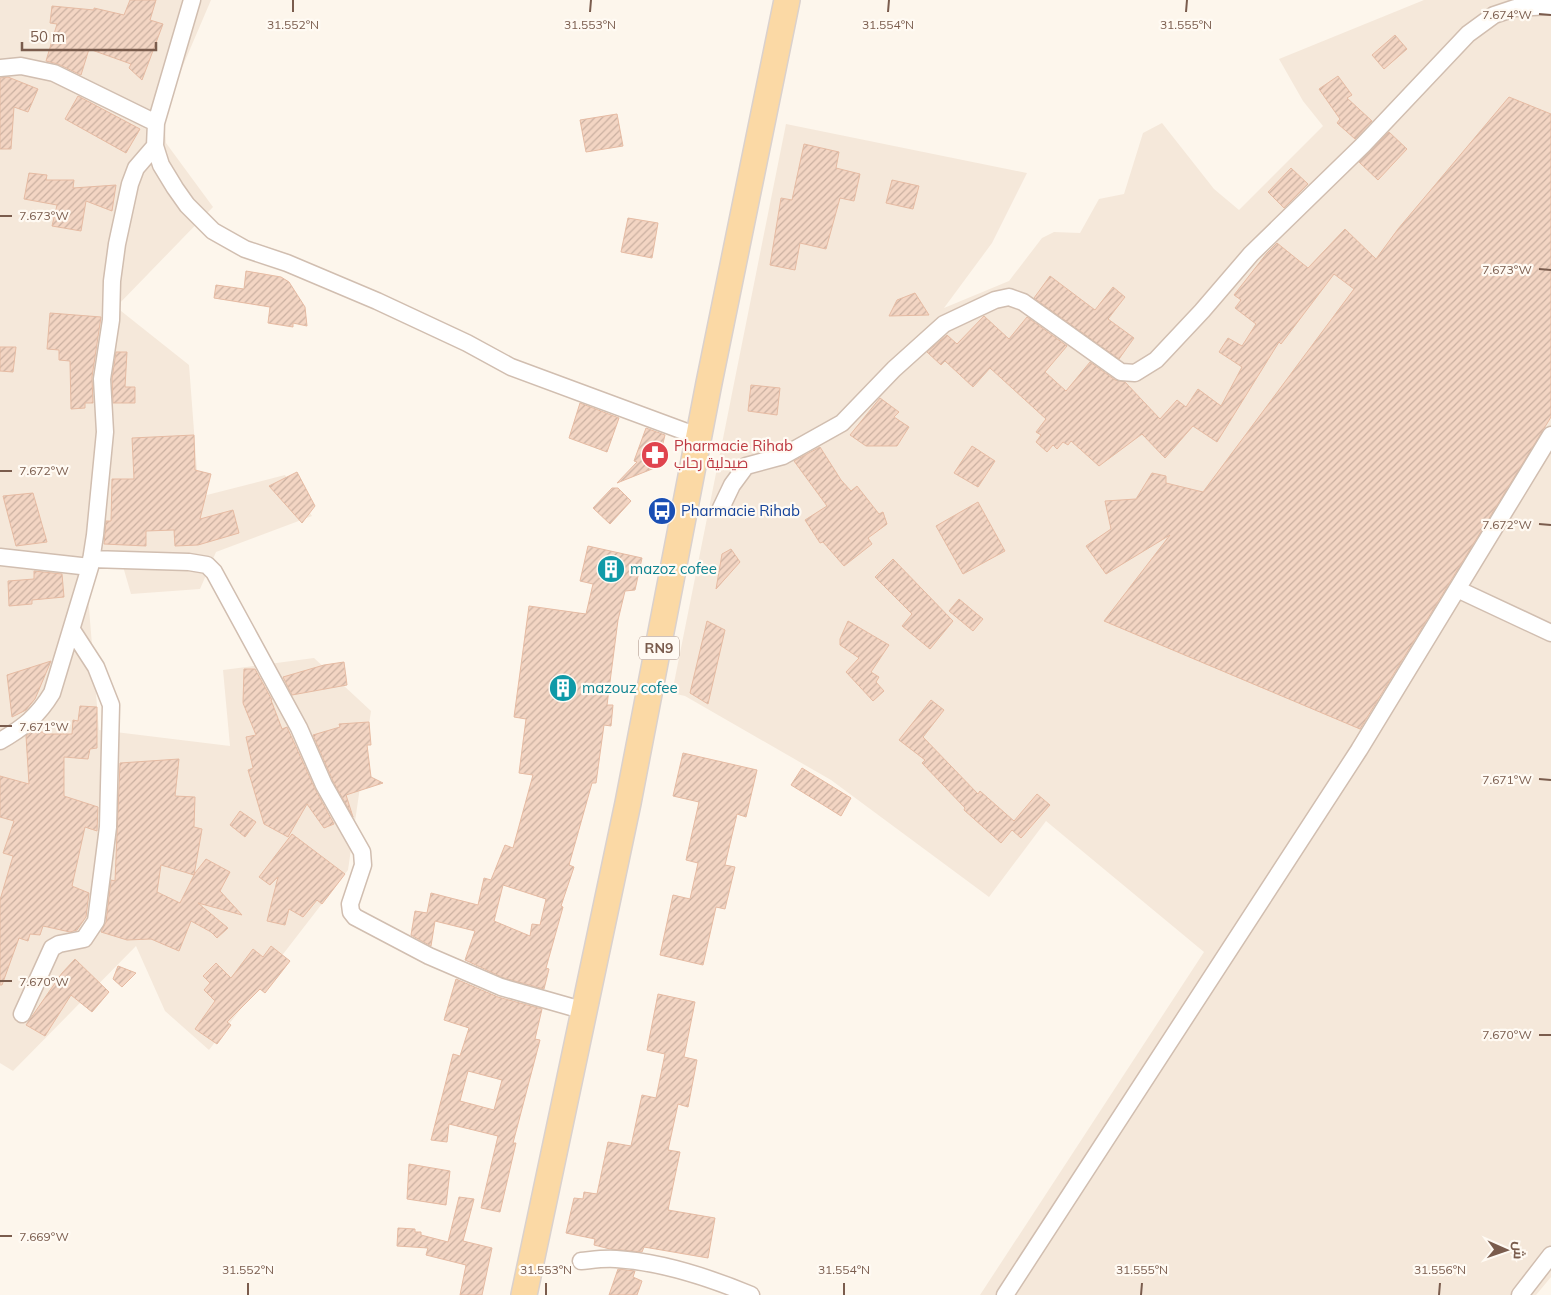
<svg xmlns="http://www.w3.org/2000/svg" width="1551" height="1295" font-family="Mulish,Cairo,sans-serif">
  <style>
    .residential { fill: #f5e8da }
    .building { fill: url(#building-hatch); stroke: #e6bba3; fill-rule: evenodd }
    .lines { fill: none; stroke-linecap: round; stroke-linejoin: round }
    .street-casing { stroke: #d1beb0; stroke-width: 19 }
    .primary-casing { stroke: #dad1cd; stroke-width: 28 }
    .street { stroke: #fff; stroke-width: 16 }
    .primary { stroke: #fbd9a5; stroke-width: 25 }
    .ticks { fill: none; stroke: #7a5c4d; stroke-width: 2 }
    .labels { text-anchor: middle; stroke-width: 4.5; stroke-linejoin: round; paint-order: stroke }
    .shield { fill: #fffaf3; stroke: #a28b7f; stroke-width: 1 }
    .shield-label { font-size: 14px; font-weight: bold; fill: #7a5c4d }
    .health-label { font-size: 15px; fill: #be3a42; stroke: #fffaf3; text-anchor: start }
    .transit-label { font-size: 15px; fill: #164399; stroke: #fffaf3; text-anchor: start }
    .culture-label { font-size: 15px; fill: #0d838f; stroke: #fffaf3; text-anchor: start }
    .ticks-label { font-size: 12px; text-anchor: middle; fill: #7a5c4d; stroke: #fffaf3; stroke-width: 4.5; stroke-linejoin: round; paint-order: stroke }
  </style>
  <defs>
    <pattern id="building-hatch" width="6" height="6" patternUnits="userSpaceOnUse" patternTransform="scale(1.25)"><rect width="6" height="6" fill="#f3d5c3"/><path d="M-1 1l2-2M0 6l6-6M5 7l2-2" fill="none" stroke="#cab0a1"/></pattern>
  </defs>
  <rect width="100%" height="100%" fill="#fdf6ec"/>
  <path class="residential" d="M0,0H211L164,110L166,143L213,207L116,307L189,365L199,497L285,475L312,516L216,552L200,589L131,594L122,563L86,572L99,730L230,746L223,670L314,658L371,711L348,870L209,1050L165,1011L136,946L13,1071L0,1063Z
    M1424,0H1551V1277L1536,1295H980L1204,952L1046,821L989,897L831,780L685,696L672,693L786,124L1027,173L992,243L944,308L1009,281L1042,238L1054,232L1080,233L1099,199L1124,194L1143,133L1162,123L1214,189L1239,210L1323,126L1303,101L1279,59Z"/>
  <path class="building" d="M130,0H156L150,20L163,24L142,80L129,68L131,64L89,49L81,75L58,64L46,61L57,24L50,23L52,6L94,10V8L124,15Z
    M1395,35L1407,49L1384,69L1372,55Z
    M1338,76L1352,95L1347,98L1372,121L1355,139L1337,123L1340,119L1319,89Z
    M8,77L38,89L28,112L14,107L11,149H0V78Z
    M78,96L140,129L126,153L65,119Z
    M1509,97L1551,114V417L1360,729L1104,621L1170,535L1106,574L1086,546L1111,529L1105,501L1136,499L1152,473L1166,476V483L1203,492L1354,289L1334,274L1281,344L1279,342L1217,442L1193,426L1165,458L1142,434L1099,466L1071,441L1068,445L1063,442L1057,449L1053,445L1047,452L1036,442L1041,435L1036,432L1046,419L990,368L973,387L945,361L941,365L927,352L947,335L957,344L984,316L1009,339L1027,317L1067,346L1045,372L1066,391L1090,362L1115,380L1125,382L1160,419L1177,400L1186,407L1198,389L1221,406L1242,367L1219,352L1228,338L1242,346L1256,324L1235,308L1241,300L1234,295L1267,253L1277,243L1308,268L1345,229L1376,259L1398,229Z
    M617,114L623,146L586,152L580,120Z
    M1389,132L1407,149L1378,180L1359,162Z
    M804,144L839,152L836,168L860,174L854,201L840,198L826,249L800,243L795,270L770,265L781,198L792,200Z
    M1291,168L1308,184L1284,208L1268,192Z
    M29,173L47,175L46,180H74L73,188L116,185L112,211L86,201L81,231L52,226L57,205L24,199Z
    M892,180L919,186L913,209L886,203Z
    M628,218L658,223L652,258L621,252Z
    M246,271L281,277L289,282L305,307L307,326L293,323V327L268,323L270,307L214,298L216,285L244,289Z
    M1050,276L1095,310L1113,287L1125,297L1108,319L1134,338L1119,359L1034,298Z
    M915,293L929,315L889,316L897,300Z
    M50,313L101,317L92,377L93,403H85V408L71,409L70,361L59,360V350L47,349Z
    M0,347H16L13,372L0,371Z
    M116,352H127L125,387H135V403H113L112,379Z
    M751,385L780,388L777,415L748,411Z
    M880,398L899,412L894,417L909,427L897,446H866L850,435Z
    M580,403L619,418L607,452L569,438Z
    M646,428L665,435L657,467L617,483L637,462L634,461Z
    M194,435L195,470L211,474L200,519L233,510L239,533L198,545L175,546L174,530L146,531V546L104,544L106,521H111L112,479H134L132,438Z
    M972,446L995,461L978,487L954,473Z
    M820,447L841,480L851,491L857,486L879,514L883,512L887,524L868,538L872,544L844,566L823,542L820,543L805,520L827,506L794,461Z
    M297,472L315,506L302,523L269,486Z
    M612,488H618L631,501L610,524L593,508Z
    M33,493L47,542L16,546L3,496Z
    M978,502L1005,551L963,574L936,526Z
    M588,546L642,558L635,590L625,591L618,620L607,705H613L611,726L604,725L596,783H592L569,865L574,867L561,906L563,907L546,968L549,969L544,989L504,978L465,960L475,931L435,921L431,946L411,935L415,911L427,913L431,893L478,905L484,878L491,880L505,845L513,848L533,775L519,773L526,719L514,717L529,606L586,614L593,584L580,581ZM503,885L546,899L540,925L532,924L530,936L494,921Z
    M731,549L740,562L716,589L722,554Z
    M893,559L953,621L930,649L902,626L912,614L875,577Z
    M34,571L62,574L64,597L32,600V604L9,606L8,581L34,579Z
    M959,599L983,619L973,631L949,611Z
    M707,621L725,630L708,704L690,693Z
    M848,621L889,645L871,672L879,677L876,682L884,691L873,701L846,672L859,658L840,645V639Z
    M51,661L35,699L26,710L12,717L7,675Z
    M344,662L347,685L292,695L283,677L324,665Z
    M244,669H255L272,700H271L282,729L287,727L315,789L334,824L324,828L307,804L288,837L264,824L248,770L253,768L246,737L256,735L243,703Z
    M931,700L944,710L923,737L978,794L980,791L1014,821L1037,794L1050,805L1021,838L1012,830L1001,843L964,810L965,808L922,763L925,760L899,740Z
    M80,706L97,707V748L90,749L88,759L64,757V796L98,807L97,831L85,827L72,886L89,893L86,917L77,930L70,932L43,926L40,935L30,934L28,941L19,938L2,985H0V900L13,856L3,853L14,821L0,817V776L29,784L26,736L31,732H44V734H72L73,720L78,721Z
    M369,722L371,745H367L371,777L383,783L346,795L353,817L333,781L313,735L340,727L339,724Z
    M683,753L757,770L746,817L737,814L725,865L735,867L725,909L716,907L703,965L660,955L673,895L690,899L698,863L686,860L699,802L673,796Z
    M179,759L175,796L195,797L194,827L202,829L194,875L161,865L157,892L180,903L195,873L206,859L230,872L220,891L242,915L198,903L228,928L217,938L211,932L191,921L179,951L151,939L127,940L101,932L106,922L111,880L115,881L120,763Z
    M802,768L851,798L841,816L791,785Z
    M240,811L256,822L245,837L230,825Z
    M292,834L345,874L322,904L317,900L303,917L289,909L285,925L267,921L278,877L270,885L259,877Z
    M271,946L290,961L265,993L260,989L227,1022L231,1025L217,1044L195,1029L215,1001L204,990L210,983L203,976L216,963L231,978L253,949L263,957Z
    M75,959L109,992L92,1012L71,995L45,1036L26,1025L62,973Z
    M118,966L136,973L122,987L113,979Z
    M456,979L498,997L542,1009L535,1039L540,1040L513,1143H516L500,1212L481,1208L498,1136L449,1124L447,1142L431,1140L453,1054L460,1056L469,1028L444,1020ZM468,1071L502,1080L494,1110L460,1101Z
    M658,994L695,1002L684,1057L697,1060L688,1107L678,1104L668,1150L680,1152L668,1210L715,1218L708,1258L644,1247L642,1252L610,1249L594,1245L595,1239L566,1233L574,1198L583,1199L584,1192L597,1194L608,1142L631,1146L642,1095L656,1098L665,1054L647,1050Z
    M409,1164L450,1171L446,1205L407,1199Z
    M459,1197L474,1199L463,1241L492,1248L482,1295H460L466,1265L426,1255L428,1248L397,1246L398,1228L415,1229V1232H421V1235L448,1242Z
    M618,1269L635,1271L633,1277L642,1281L637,1295H609Z"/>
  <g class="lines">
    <defs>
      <path id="street" d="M192,0L156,123L155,146L161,165L175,188L187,205L213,231L245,249L287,263L377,301L467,343L511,367L700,437
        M0,68L21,66L54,73L156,123
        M721,508L732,485L746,466L783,456L842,423L894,369L944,324L995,300L1009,297L1023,302L1121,372L1135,373L1156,360L1202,311L1251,254L1363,145L1468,34L1494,15L1515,8L1551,6
        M0,557L90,567
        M91,559L189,562L207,565L214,572L299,728L324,785L362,852L363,865L350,904L351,912L355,917L429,956L501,987L585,1011
        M1457,589L1551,633
        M0,741C23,728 38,716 52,693L90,567L95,535L105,432L102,379L111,320L112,281L117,244L130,184L136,168L155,146
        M22,1014L52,948L59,944L84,939L96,921L108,827L111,705L96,667L72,630
        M581,1261C592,1260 604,1258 616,1259C662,1262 708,1277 751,1295
        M1005,1295L1359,750L1551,435
        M1520,1295L1551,1255"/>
      <path id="primary" d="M524,1295L628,803L709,383L787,0"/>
    </defs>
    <use href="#street" class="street-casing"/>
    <use href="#primary" class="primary-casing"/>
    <use href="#street" class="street"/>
    <use href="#primary" class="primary"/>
  </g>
  <path class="ticks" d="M293,12V0M590,12L591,0M888,12L889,0M1186,12L1187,0M1539,14L1551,15M0,216H12M1539,269L1551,270M0,471H12M1539,524L1551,525M0,726H12M1539,779L1551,780M0,981H12M1539,1035H1551M0,1236H12M248,1295V1283M546,1295V1283M844,1295V1283M1141,1295L1142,1283M1439,1295L1440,1283"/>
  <defs>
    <symbol id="pharmacy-disc" viewBox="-11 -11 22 22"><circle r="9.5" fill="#e0444e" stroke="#fffaf3"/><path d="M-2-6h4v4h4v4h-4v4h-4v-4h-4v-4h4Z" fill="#fff"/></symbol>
    <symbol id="bus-disc" viewBox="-11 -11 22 22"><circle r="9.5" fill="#1a4fb4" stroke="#fffaf3"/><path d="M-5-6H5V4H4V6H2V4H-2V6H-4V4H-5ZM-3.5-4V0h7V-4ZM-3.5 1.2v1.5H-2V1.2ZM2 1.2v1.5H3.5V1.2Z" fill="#fff"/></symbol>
    <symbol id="building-disc" viewBox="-11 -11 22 22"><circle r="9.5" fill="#0f9aa8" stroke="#fffaf3"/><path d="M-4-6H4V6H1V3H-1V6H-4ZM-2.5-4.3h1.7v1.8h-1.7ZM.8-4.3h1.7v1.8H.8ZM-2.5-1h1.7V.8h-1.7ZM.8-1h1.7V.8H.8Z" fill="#fff"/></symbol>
  </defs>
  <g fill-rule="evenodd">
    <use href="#pharmacy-disc" x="639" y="439" width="32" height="32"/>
    <use href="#bus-disc" x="646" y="495" width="32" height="32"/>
    <use href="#building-disc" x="595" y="553" width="32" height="32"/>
    <use href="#building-disc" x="547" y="672" width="32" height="32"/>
  </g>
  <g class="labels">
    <rect class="shield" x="639" y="636.5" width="40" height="23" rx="4"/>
    <g class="shield-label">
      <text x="659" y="653">RN9</text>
    </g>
    <g class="health-label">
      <text x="674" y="451">Pharmacie Rihab<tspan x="674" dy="17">صيدلية رحاب</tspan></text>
    </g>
    <g class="transit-label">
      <text x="681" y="516">Pharmacie Rihab</text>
    </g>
    <g class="culture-label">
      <text x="630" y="574">mazoz cofee</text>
      <text x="582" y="693">mazouz cofee</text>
    </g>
  </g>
  <g class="ticks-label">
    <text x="1507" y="19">7.674°W</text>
    <text x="293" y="29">31.552°N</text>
    <text x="590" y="29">31.553°N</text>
    <text x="888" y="29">31.554°N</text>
    <text x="1186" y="29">31.555°N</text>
    <text x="44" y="220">7.673°W</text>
    <text x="1507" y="274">7.673°W</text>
    <text x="44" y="475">7.672°W</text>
    <text x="1507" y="529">7.672°W</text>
    <text x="44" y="731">7.671°W</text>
    <text x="1507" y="784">7.671°W</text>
    <text x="44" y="986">7.670°W</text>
    <text x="1507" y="1039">7.670°W</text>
    <text x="44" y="1241">7.669°W</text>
    <text x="248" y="1274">31.552°N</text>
    <text x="546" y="1274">31.553°N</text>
    <text x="844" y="1274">31.554°N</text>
    <text x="1142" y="1274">31.555°N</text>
    <text x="1440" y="1274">31.556°N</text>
  </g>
  <g transform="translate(1506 1250) rotate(92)" stroke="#fffaf3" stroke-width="4" paint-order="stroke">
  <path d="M0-4L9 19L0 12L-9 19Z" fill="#7a5c4d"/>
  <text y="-8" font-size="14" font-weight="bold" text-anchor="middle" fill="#7a5c4d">ش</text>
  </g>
  <path d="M22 42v8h134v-8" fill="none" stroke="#7a5c4d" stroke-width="2.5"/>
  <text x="30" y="42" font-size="15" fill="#7a5c4d" stroke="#fffaf3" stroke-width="4" paint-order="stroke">50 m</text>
</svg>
